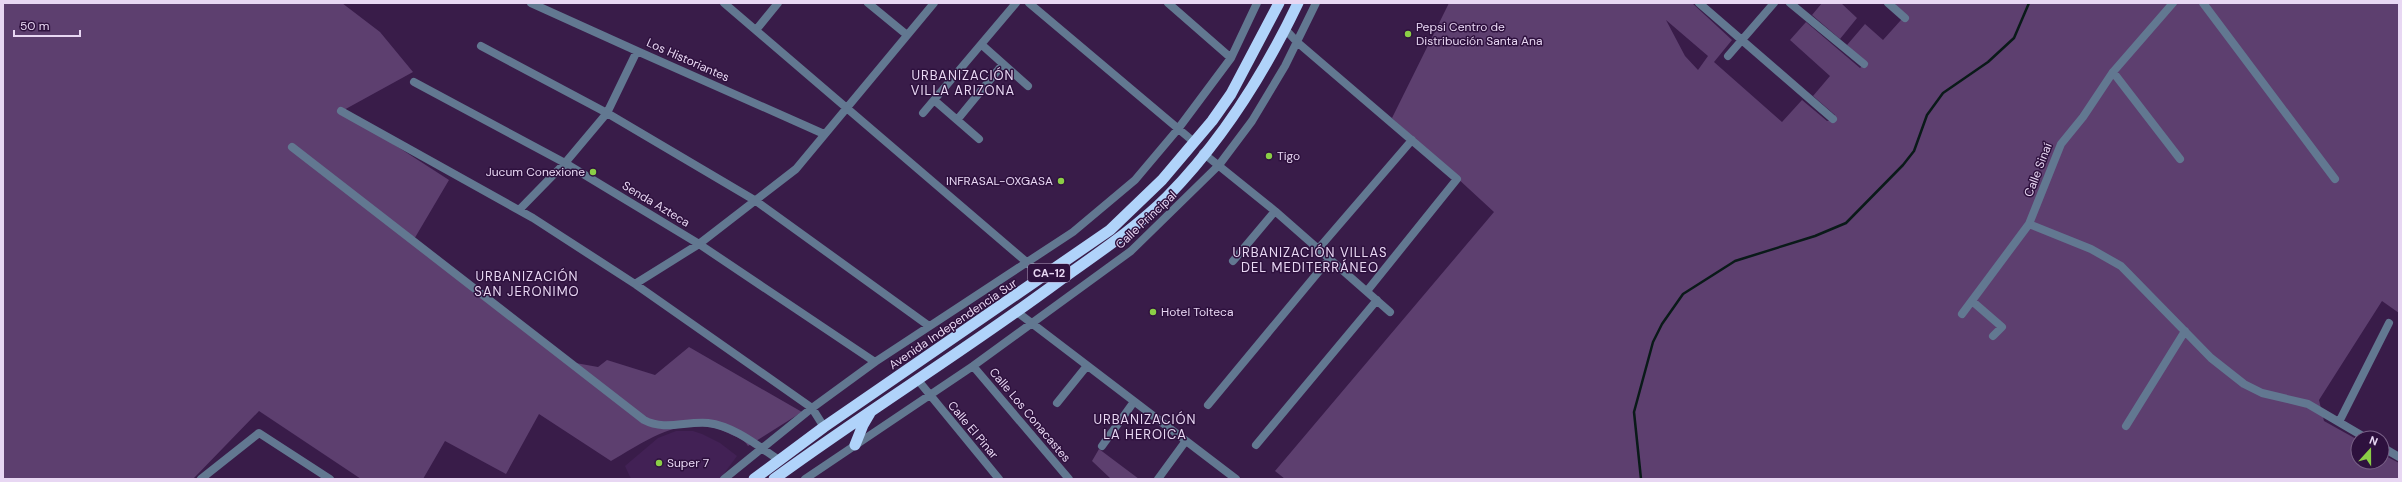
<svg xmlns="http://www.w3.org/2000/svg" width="2402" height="482" font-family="'DM Sans',sans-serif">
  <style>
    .built { fill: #422155 }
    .green { fill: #5d3f6f; fill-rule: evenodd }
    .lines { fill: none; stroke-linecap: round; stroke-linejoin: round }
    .stream { stroke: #0a1a19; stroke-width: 2.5 }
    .minor { stroke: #627891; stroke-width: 8 }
    .trunk { stroke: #b0d3fa; stroke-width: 11 }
    .poi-dot { fill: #8bce46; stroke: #2e113e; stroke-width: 1.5 }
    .labels { text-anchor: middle; stroke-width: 3; stroke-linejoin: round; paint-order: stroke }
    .shield { fill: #2e113e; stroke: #b09cbd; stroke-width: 1 }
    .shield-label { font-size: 11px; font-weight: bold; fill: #e8d7f3 }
    .poi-label { font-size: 12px; fill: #e8d7f3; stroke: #2e113e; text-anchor: start }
    .street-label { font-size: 12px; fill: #e8d7f3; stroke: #2e113e }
    .neighbourhood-label { font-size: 13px; letter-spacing: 1px; fill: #e8d7f3; stroke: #2e113e }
  </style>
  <rect width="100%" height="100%" fill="#391c49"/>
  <path class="built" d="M676,431H693L702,434L720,443L737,456L720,479H631L625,466L658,438Z"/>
  <path class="green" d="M3,3H342L380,32L413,72L342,111L449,180L413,241L570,362L598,367L607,360L655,375L689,347L802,412L748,446C744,439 736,437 728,433C684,412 648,440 611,461L539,414L506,474L445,441L423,479H361L259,411L193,479H3Z
    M1449,3H1692L1732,40L1714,62L1782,122L1802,100L1827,121L1833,120L1835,115L1813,96L1830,76L1790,40L1806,22L1860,68L1864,64L1847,45L1865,24L1883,40L1901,20L1908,16L1895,5L1897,3H2399V313L2382,301L2319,400L2324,421L2358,440V462H2382V454L2399,463V479H1285L1275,471L1494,212L1392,118ZM1666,20L1708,56L1698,70L1685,56Z
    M1822,3H1841L1857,18L1840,39L1812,15Z
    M1099,449L1139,479H1111L1092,461Z"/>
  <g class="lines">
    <path class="stream" d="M1641,479L1634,412L1653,342L1662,324L1683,294L1735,261L1815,236L1846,223L1903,165L1914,151L1927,115L1943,93L1988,62L2014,38L2029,3"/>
    <path class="minor" d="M531,3L637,51
      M724,3L1044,277
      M868,3L907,35
      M1029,3L1194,142
      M1168,3L1231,58
      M1699,3L1833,119
      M1790,3L1864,64
      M1888,3L1905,18
      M2203,3L2335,179
      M1285,29L1297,42L1457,179L1367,291
      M756,30L778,3
      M982,45L1028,86
      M481,46L607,113L756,201L929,326
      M1728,56L1774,3
      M2113,72L2180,159
      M414,82L565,163L699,244L875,362
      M934,100L979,139
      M341,111L533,218L635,284L812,408L824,427
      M923,113L1016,3
      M957,120L1003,64
      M292,147L644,420C665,431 685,421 708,423C734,426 758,446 779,460
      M1203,153L1275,211L1390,312
      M519,210L565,163L607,113L637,51L824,134
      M2029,224L2091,249L2121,266L2211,358L2244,384L2262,393L2308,404L2366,438
      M1319,248L1412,140
      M1233,261L1275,211
      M635,284L699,244L796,169L934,3
      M1972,301L2002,327L1993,336
      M1017,312L1236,479
      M1962,314L2029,224L2061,144L2083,117L2113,72L2173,3
      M973,366L1069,479
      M917,379L999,479
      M1057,403L1086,367
      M1208,405L1330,258
      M2339,422L2389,323
      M2126,426L2185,331
      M1256,445L1377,300
      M1102,446L1133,403
      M2382,447L2399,457
      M201,479L259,433L330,479
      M724,479L812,408L875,362L1073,232L1135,180L1178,129L1231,58L1257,3
      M805,479L973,366L1131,251L1219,165L1252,121L1285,66L1316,3
      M1158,479L1185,442"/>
    <path class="trunk" d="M855,445L863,425L870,413
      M754,479L824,427L1110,230L1162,180L1212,121L1231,94L1279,3
      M774,479C867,411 966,350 1059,281C1095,255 1135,229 1167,197C1221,142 1265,72 1298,3"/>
  </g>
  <g class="poi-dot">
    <circle cx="1408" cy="34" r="4"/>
    <circle cx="1269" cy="156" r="4"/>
    <circle cx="593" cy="172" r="4"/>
    <circle cx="1061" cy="181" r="4"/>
    <circle cx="1153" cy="312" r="4"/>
    <circle cx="659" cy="463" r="4"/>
  </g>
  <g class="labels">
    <rect class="shield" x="1028" y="264" width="42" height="18" rx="3"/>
    <g class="shield-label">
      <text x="1049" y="277">CA-12</text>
    </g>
    <g class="poi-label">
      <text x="1416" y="31">Pepsi Centro de<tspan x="1416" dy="14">Distribución Santa Ana</tspan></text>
      <text x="1277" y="160">Tigo</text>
      <text x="585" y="176" text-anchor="end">Jucum Conexione</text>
      <text x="1053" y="185" text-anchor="end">INFRASAL-OXGASA</text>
      <text x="1161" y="316">Hotel Tolteca</text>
      <text x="667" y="467">Super 7</text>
    </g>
    <g class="street-label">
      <text transform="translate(688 60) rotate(24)" y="4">Los Historiantes</text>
      <text transform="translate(2038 170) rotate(-69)" y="4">Calle Sinaí</text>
      <text transform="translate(656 204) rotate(31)" y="4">Senda Azteca</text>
      <text transform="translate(1146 220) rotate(-43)" y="4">Calle Principal</text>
      <text transform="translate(953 324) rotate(-34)" y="4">Avenida Independencia Sur</text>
      <text transform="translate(1030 415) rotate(50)" y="4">Calle Los Conacastes</text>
      <text transform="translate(973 430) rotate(50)" y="4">Calle El Pinar</text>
    </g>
    <g class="neighbourhood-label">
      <text x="963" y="80">URBANIZACIÓN<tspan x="963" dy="15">VILLA ARIZONA</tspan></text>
      <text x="1310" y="257">URBANIZACIÓN VILLAS<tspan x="1310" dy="15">DEL MEDITERRÁNEO</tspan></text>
      <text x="527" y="281">URBANIZACIÓN<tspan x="527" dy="15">SAN JERONIMO</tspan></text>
      <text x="1145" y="424">URBANIZACIÓN<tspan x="1145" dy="15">LA HEROICA</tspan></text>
    </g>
  </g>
  <rect width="2402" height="482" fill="none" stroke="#e8d7f3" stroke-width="8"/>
  <g transform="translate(2370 450) rotate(21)"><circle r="19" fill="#2e113e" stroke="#786086"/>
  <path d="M0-3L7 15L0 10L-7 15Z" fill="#8bce46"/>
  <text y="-6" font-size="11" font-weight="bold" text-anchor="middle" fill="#e8d7f3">N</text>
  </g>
  <path d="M14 30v6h66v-6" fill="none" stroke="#e8d7f3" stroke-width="2"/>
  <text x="20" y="30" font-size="12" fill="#e8d7f3" stroke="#2e113e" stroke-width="3" paint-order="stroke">50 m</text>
</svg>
